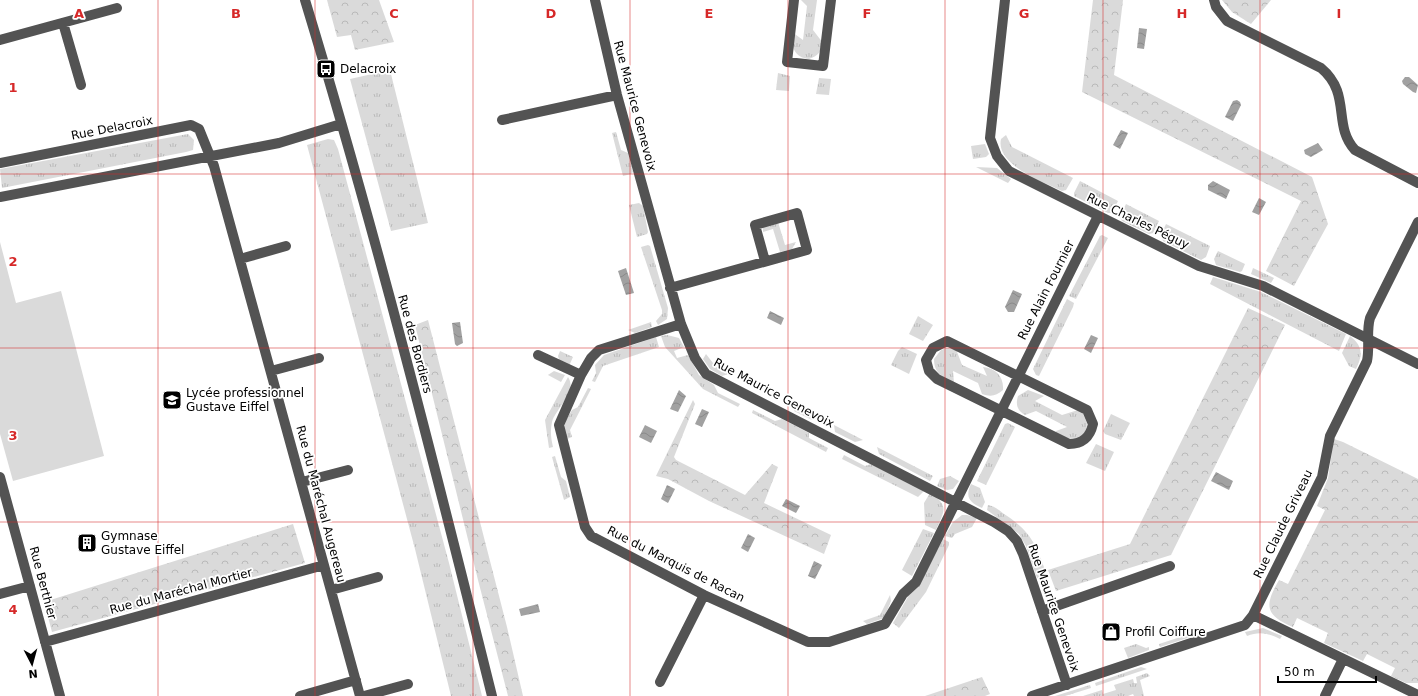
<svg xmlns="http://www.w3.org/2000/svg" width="1418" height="696" font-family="'DejaVu Sans',sans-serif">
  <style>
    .grass { fill: url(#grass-tufts) }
    .forest { fill: url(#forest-crowns) }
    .pitch { fill: #dadada }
    .water { fill: url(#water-waves) }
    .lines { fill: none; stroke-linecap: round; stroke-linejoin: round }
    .minor { stroke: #535353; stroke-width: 10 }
    .grid { fill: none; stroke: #d62828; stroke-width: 1; stroke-opacity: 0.55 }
    .labels { text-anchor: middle; stroke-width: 3.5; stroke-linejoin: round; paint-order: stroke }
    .poi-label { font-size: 12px; fill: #000; stroke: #fff; text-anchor: start }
    .street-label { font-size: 12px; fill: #000; stroke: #fff }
    .grid-label { font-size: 13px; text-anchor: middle; font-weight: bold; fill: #d62828; stroke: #fff; stroke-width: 3.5; stroke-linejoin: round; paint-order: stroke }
  </style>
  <defs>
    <pattern id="grass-tufts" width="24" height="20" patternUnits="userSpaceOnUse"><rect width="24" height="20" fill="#dadada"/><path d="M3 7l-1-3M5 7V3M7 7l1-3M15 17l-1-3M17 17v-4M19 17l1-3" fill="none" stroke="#b9b9b9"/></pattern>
    <pattern id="forest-crowns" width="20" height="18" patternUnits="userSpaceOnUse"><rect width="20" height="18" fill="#dadada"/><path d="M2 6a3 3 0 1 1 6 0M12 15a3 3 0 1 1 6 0" fill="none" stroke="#b9b9b9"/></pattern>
    <pattern id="water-waves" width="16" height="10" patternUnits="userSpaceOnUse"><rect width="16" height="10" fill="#a1a1a1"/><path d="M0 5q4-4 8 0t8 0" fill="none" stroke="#898989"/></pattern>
  </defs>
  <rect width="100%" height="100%" fill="#fff"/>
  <path class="grass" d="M801,0H817L813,30L823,43C821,52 818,56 809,59C793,57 791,45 792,32L803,40L807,6Z
    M390,70L428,223L391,231L350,79Z
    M778,73L790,76L789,91L776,90Z
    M819,78L831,79L829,95L816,94Z
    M616,132L621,150L628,153L633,172L631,174L623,176L612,133Z
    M188,134L194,140L193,150L186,152L2,188L0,169Z
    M1006,135L1012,147L1073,178L1066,190L1062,191C1044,182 995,165 1001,139Z
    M328,139L334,140L338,149L449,563L482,696H451L415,549L307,145Z
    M985,144L989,154L986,157L973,159L971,146Z
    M976,167L997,168L1011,179L1008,183Z
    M1080,181L1118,201L1112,213H1108L1074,196V193Z
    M639,203L643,206L648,232L647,234L637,237L629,205Z
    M1126,204L1159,221L1153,233L1149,234L1122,221L1120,217Z
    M778,222L785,245L796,242L792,249L780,252L773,229L763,232V227Z
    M1166,224L1210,246L1206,257L1201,260L1163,241L1161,235Z
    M1102,235L1108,238L1076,299L1069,296L1100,236Z
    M648,245L650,246L668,308L667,319L658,325L656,321L662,314V310L641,247Z
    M1218,251L1245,264L1242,271L1240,272L1216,265L1214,259Z
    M1253,268L1274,278L1271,283L1251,274Z
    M1213,277L1261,292L1346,334L1339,351L1210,284Z
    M1067,299L1074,303L1073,307L1039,376L1036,375L1033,369Z
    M918,316L933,325L923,341L909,334Z
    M651,322L652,327L635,333L628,330Z
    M667,335L679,338L684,347L674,351L677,358L688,355L699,375L714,385L718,393L740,404L738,407L703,389L665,347L661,336Z
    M1350,336C1363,346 1363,355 1356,369L1349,366L1342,353Z
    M656,337L659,347L603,366L595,382L592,381L596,373L595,365L604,355Z
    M902,347L917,354L909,374L891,365L898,351Z
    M946,348L956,349L962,365L987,376L983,367C996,368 1004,377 1003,390C996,396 991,397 982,394L978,383L953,371L954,383C943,377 934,374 934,359L941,350Z
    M560,351L573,357L569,366L559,360L558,356Z
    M706,354L716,367L729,374L722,376L710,369L703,359Z
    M554,371L565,375L561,382L548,375Z
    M568,377C578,392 556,408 552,422C550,431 551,438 553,447L549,448L545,420Z
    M588,388L591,389L570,430L572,437L567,439L564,428L566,420L572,410L578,407Z
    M1028,390L1044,396L1035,401L1062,415L1078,410L1083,414L1087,423C1086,445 1068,439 1055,434L1056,431L1067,427L1036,411L1025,415C1018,411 1015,405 1018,396Z
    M793,405L819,418L812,420L794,411Z
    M753,410L775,421L782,419L809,433V438L828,448L826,452L752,413Z
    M1111,414L1130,423L1121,440L1105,434L1103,431Z
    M1008,423L1015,427L986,485L977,481L1005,424Z
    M834,425L863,440L855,442L835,432Z
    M1096,444L1114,452L1105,471L1086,463Z
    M877,447L933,476L930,481L879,454Z
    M844,455L865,466L871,464L924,491L918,497L842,459Z
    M555,456L561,477L566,481L570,497L564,500L552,457Z
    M950,476L959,481L953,489L947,490L937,486L940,479Z
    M971,484L980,488L985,502L982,508C969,502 965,497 971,484Z
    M930,493C950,506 944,511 936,530L925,525L924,503Z
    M988,505C994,506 999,510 1004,514C1031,531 1037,546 1047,576L1037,578L1026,546L1019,534L987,510Z
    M962,515H967L977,518L972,527L955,534L952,538L945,536L953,522Z
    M923,529L934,533L912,576L902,570Z
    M943,539L949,542V545L926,592L899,628L893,623L909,595L922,580Z
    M890,595L891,601L884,618L867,624L863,621L880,615Z
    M1263,628L1282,636L1280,639C1268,633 1259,631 1247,636L1245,632Z
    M1205,629L1206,632L1160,647L1159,644Z
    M1136,644L1146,648L1149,647V650L1128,658L1124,648Z
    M1141,667L1147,669L1096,686L1095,683Z
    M1147,673L1150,676L1140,680L1144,696H1134L1133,694L1128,696H1083L1102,690L1103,694L1116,690L1114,685L1133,679L1134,683H1137L1136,677Z
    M1090,685L1091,688L1065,696H1055Z"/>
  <path class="forest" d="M327,0H379L394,42L355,50L351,35L337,37Z
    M1093,0H1123L1114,75L1312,177L1328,224L1294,286L1266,271L1301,201L1082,92Z
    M1222,0H1271L1251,24L1232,12Z
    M1248,308L1285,325L1171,555L1056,591L1048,570L1130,544Z
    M428,320L507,627L523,696H508L478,580L415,325Z
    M693,400L695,404L674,457L676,460L745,495L772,464L778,467L764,503L831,535L824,554L709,501L668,479L656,476Z
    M1334,439L1343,442L1418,479V683H1406L1391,676L1395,668L1367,654L1363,661L1324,643L1328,633L1297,618L1293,627C1265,615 1264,606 1279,580L1288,584L1325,510L1317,506L1328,478Z
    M293,524L305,563L52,632L44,602Z
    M982,677L990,694L985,696H925Z"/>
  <path class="pitch" d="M0,242L16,303L61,291L104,456L13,481L0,434Z"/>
  <path class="water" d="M1139,28L1147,29L1144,49L1137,48Z
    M1405,77H1409L1418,85L1416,93L1413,92L1403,84L1402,81Z
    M1237,100L1240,102L1241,105L1233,121L1225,117L1233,101Z
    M1121,130L1128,133L1120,149L1113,145Z
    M1318,143L1323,150L1311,157L1305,154L1304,150Z
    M1213,181L1230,190L1226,199L1208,190V185Z
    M1259,198L1266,202L1259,215L1252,212Z
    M626,268L634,293L626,295L618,271Z
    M1013,290L1022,294L1014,312H1008L1005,307Z
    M770,311L784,318L781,325L767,318Z
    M460,322L463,343L457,346L455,344L452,323Z
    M1091,335L1098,338L1091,353L1084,349Z
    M679,390L686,396L678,412L670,409Z
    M702,409L709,412L702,427L695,424Z
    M645,425L657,431L651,443L639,437Z
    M1216,472L1233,481L1229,490L1211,481Z
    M667,485L675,489L668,503L661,499Z
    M786,499L800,506L796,513L782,506Z
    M748,534L755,538L748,552L741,548Z
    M814,561L822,565L815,579L808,576Z
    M538,604L540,612L521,616L519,609Z"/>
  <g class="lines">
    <path class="minor" d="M305,0C375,230 434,463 492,696
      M595,0L617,95L681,324L695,358L706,374L994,522L1008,531L1017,541L1023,554L1067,685
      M794,0L787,62L823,66L831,0
      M1005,0L990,138L997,156L1009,171L1199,266L1263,286L1418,364
      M1214,0L1216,7L1227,21L1321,68C1352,94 1332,125 1355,150L1418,183
      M63,23L81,85
      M0,40L117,8
      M502,120L617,95
      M0,163L191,125L199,129L214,166L360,696
      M0,197L279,143L341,124
      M240,259L286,246
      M670,288L807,250L797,213L755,225L765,261
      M681,324L599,350L591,358L581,375L559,425L585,527L591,536L704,595L808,642H829L885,624L903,594L916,582L1098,216
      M947,341L1087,410L1093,424C1090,437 1083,444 1069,444L937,379L929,371L926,360L933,348Z
      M538,355L581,375
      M271,371L319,358
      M0,477L60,696
      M302,482L348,470
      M331,590L378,577
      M0,594L30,586
      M1042,611L1170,566
      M1253,615L1322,477L1330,436L1367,361C1370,347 1366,332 1370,318L1418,222
      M45,642L324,565
      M660,682L704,595
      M300,696L356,680
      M364,696L408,684
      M1032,696L1245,625L1253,615L1418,695
      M1325,696L1343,659"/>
  </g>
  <path class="grid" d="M158,0V696M315,0V696M473,0V696M630,0V696M788,0V696M945,0V696M1103,0V696M1260,0V696M0,174H1418M0,348H1418M0,522H1418"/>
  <defs>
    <symbol id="bus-square" viewBox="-11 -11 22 22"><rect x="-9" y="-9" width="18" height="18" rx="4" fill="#000" stroke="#fff"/><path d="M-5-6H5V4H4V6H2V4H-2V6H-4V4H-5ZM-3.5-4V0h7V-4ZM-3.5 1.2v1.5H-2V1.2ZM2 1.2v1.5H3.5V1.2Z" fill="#fff"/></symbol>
    <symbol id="school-square" viewBox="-11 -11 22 22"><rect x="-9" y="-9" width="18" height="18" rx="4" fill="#000" stroke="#fff"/><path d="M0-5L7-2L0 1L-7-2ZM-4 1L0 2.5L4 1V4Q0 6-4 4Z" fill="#fff"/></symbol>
    <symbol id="building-square" viewBox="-11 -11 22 22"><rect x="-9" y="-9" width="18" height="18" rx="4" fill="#000" stroke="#fff"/><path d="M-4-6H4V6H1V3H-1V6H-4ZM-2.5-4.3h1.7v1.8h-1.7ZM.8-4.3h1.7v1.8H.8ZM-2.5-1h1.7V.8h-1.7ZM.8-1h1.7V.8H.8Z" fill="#fff"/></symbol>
    <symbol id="shop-square" viewBox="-11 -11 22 22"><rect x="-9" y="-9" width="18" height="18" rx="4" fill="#000" stroke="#fff"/><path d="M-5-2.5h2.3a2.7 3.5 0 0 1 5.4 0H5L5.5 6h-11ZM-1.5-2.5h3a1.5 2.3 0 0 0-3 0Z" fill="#fff"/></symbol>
  </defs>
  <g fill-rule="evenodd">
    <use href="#bus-square" x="315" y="58" width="22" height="22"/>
    <use href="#school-square" x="161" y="389" width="22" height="22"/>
    <use href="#building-square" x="76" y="532" width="22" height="22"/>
    <use href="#shop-square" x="1100" y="621" width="22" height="22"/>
  </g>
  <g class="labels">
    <g class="poi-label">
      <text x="340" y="73">Delacroix</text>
      <text x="186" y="397">Lycée professionnel<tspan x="186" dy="14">Gustave Eiffel</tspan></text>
      <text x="101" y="540">Gymnase<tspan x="101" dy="14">Gustave Eiffel</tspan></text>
      <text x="1125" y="636">Profil Coiffure</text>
    </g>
    <g class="street-label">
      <text transform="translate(635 106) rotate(75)" y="4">Rue Maurice Genevoix</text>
      <text transform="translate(112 128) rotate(-11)" y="4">Rue Delacroix</text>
      <text transform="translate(1138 221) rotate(26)" y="4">Rue Charles Péguy</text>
      <text transform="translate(1046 290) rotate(-63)" y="4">Rue Alain Fournier</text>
      <text transform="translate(415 344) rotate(75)" y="4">Rue des Bordiers</text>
      <text transform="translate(774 393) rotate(28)" y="4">Rue Maurice Genevoix</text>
      <text transform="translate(321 504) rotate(75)" y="4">Rue du Maréchal Augereau</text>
      <text transform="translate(1283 524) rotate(-64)" y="4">Rue Claude Griveau</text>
      <text transform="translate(676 564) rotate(27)" y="4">Rue du Marquis de Racan</text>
      <text transform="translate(43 583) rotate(75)" y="4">Rue Berthier</text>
      <text transform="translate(181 591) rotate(-15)" y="4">Rue du Maréchal Mortier</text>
      <text transform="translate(1054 608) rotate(71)" y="4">Rue Maurice Genevoix</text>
    </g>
  </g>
  <g class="grid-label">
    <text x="79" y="18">A</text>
    <text x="236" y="18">B</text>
    <text x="394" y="18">C</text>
    <text x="551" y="18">D</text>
    <text x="709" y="18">E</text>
    <text x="867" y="18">F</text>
    <text x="1024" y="18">G</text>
    <text x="1182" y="18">H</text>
    <text x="1339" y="18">I</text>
    <text x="13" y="92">1</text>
    <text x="13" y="266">2</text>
    <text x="13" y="440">3</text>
    <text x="13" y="614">4</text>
  </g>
  <g transform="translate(32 664) rotate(174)" stroke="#ffffff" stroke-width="3" paint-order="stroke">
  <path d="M0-3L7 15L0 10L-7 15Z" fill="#000000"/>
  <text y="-6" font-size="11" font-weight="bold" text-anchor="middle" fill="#000000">N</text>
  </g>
  <path d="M1278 676v6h98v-6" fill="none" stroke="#000000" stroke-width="2"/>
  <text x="1284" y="676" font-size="12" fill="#000000" stroke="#ffffff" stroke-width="3" paint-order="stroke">50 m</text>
</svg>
